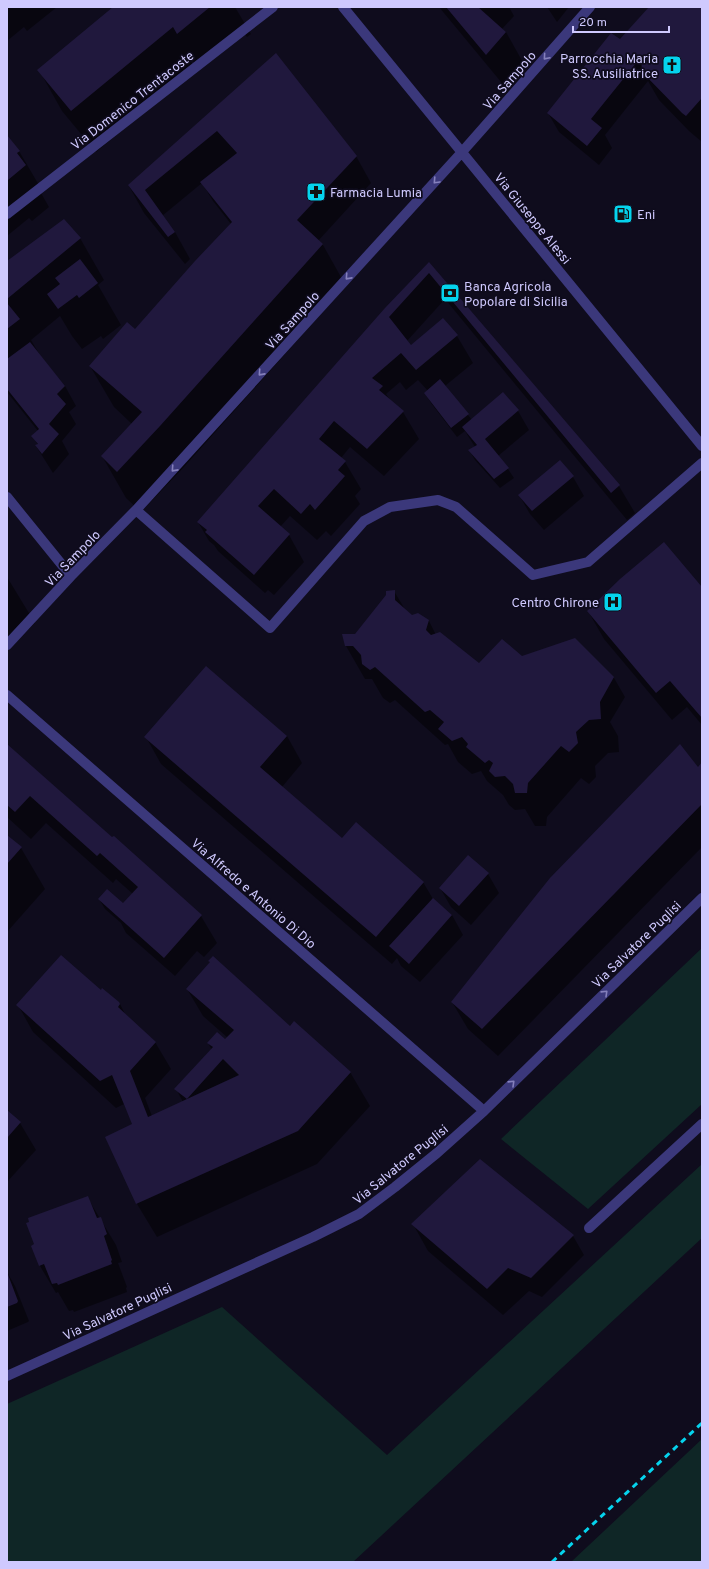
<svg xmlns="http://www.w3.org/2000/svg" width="709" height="1569" font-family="Overpass,sans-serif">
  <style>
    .green { fill: #0f2626 }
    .shadow { fill: #0007 }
    .building { fill: #20183d; fill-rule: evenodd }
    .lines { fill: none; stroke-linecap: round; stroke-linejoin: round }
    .minor { stroke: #3b387b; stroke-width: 10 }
    .rail { stroke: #05d3ed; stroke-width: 3; stroke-dasharray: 6 5; stroke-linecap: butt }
    .oneway { stroke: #8580bc }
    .labels { text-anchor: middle; stroke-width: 3.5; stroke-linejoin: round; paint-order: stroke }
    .poi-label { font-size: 13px; fill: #cfc9fe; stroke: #0f0c1d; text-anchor: start }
    .street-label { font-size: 13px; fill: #cfc9fe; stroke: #0f0c1d }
  </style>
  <rect width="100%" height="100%" fill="#0f0c1d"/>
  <path class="green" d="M702,948V1104L588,1209L501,1139Z
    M702,1164V1238L353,1562H7V1404L222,1307L387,1455Z
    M702,1439V1562H571Z"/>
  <path class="shadow" d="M7,7H57L27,31L24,27L7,41Z
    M115,7H235L251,34L247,37L241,30L197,66L191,59L190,60L196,69L96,152L62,111L39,70Z
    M439,7H509L514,16L502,29L506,32L525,66L506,88Z
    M547,7H569L557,22Z
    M650,7H702V142L689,131L659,100L648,81L605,135L612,148L599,165L559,132L548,113L623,43Z
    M276,55L356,156L371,183L318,241L323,245L346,286L183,468L141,512L126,498L102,456L132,424L114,407L90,366L135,330L231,224L213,201L202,183L162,216L175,232L190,259L185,264L144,213L129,186Z
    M7,137L19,151L43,192L41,193L49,207L32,221L29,218L7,236Z
    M80,238L104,280L98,285L121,325L103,339L101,336L82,349L72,336L60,316L31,340L41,357L65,386L76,406L69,412L76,424L62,441L69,454L53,473L36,446L38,445L32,436L38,431L7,392V262Z
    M429,264L619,486L635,513L627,520L445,299L407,341L411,346L443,319L457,336L473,363L445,386L472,420L518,411L529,430L498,456L508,469L514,478L500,488L475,460L469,450L475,447L465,431L457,437L431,403L425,393L428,391L418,380L406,390L400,382L386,394L390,400L403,412L419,439L384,476L350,447L341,458L345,462L361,489L355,496L360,504L331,536L326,531L317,540L290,516L280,527L289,535L304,562L274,595L268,590L265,593L218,551L214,545L209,541L198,522Z
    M573,477L584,496L544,530L530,514L519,495Z
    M7,577L35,623L7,650Z
    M702,589V725L687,707L672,720L604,639L588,611Z
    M394,591L406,611L412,616L429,621L436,635L479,665L522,657L575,639L614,678L625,697L610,722L618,736L619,752L608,753L595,766L596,777L589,784L581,778L547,817L546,826H535L525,809L515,810L509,805L503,795L487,781L481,771L472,774L458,762L448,744L445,745L395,700L390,703L383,698L372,679H365L346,646Z
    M287,736L302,763L282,787L342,839L423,882L433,899L452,915L463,935L420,982L401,966L397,958L392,964L161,764L146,737Z
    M7,745L201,916L217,943L204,957L197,951L175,976L126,933L121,923L105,909L99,899L123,905L133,894L116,879L113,883L46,823L31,839L7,817Z
    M702,764V847L498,1056L468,1029L452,1002L701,772Z
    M7,836L21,848L45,889L7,932Z
    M488,874L499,893L471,925L451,907L440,888Z
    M187,989L350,1072L370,1106L317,1164L157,1237L137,1204L107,1137L133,1125L124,1104L116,1108L33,1032L18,1005L101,991L120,1004L126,1016L155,1042L171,1069L145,1098L152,1116L183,1102L176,1089L212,1050L208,1043L225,1040L228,1038L203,1016Z
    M7,1111L20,1123L36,1150L7,1182Z
    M480,1160L573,1236L584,1255L542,1297L529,1291L503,1315L428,1251L413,1224Z
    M87,1197L116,1245L122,1262L118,1263L127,1287L126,1288L127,1292L74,1312L73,1310L69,1311L58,1292L56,1293L40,1266L33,1246Z
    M7,1272L15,1286L29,1321L28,1322L7,1331Z"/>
  <path class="building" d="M113,7H210L177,34L173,27L71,111L37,70Z
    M446,7H478L506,32L486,55Z
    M649,7H702V98L686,116L682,113L642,72L641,57L591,119L602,128L587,146L547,113L611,33L620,39Z
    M276,53L357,156L297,220L323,244L160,426L117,472L101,456L142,412L89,366L127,322L135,329L195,261L232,222L200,182L237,153L217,131L145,190L175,232L168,237L128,185Z
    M7,135L20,151L17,153L26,165L8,180Z
    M64,219L81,238L7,299V261Z
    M80,259L98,283L79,298L77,295L58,309L47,294L60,284L55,278Z
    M429,262L620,485L611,493L429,273L389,317L411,345L443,318L458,335L416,370L401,353L372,378L383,386L379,390L404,411L367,449L334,421L319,439L346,461L338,470L345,476L315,510L310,504L301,514L274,489L258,506L290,534L254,575L205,532L207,530L197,522L385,308Z
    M7,303L20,319L7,329Z
    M30,342L65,386L57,394L66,404L49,424L59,434L42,454L35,445L38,444L31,436L39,429L7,389V359Z
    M440,379L469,414L451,428L424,393Z
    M503,392L519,410L485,439L509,468L494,479L468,450L477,445L462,427Z
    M560,460L574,476L532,511L518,495Z
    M664,542L702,587V718L670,681L656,693L587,611L620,579Z
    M395,590V600L412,615L418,613L429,620L426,630L431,635L440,632L479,663L502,639L522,656L575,638L614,677L600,702L601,719L589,720L576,732L578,743L569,752L561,746L528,783L527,793H515L513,784L505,776L495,777L489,771L493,763L489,760L485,763L466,747L468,744L462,737L452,741L438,729L444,722L430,710L425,712L375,667L370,670L362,664L361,655L353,646H345L342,634H355L386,595V591Z
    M206,666L287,736L260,767L342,838L356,822L424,882L376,937L144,737Z
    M7,744L112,837L114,836L202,915L164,958L98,899L107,889L123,903L138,887L100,853L97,856L30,796L15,812L7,805Z
    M680,744L698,767L702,762V804L482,1029L451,1002L550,878Z
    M7,835L22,847L7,864Z
    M468,855L489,873L459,906L439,888Z
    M433,898L452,915L409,964L389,946Z
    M61,955L101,990L102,988L119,1002L120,1004L118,1007L156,1042L130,1071L148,1117L187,1099L174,1089L213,1047L207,1043L217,1032L225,1039L234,1030L186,989L210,962L208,961L213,956L290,1026L294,1021L351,1072L298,1131L136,1204L105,1137L132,1124L112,1075L100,1081L16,1005ZM223,1059L239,1075L187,1099Z
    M7,1110L21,1122L7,1138Z
    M480,1159L574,1235L531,1278L508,1268L487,1289L411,1224Z
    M88,1196L97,1218L101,1217L107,1234L104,1236L112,1260L111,1261L112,1264L58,1285L57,1283L52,1284L44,1264L39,1266L31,1246L34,1244L26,1223L29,1222L28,1218Z
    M7,1272L18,1301L17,1303L7,1307Z"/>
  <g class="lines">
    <path class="minor" d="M343,7L702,446
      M7,214L273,7
      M7,497L71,576
      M136,510L270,628L364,521L390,507L438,500L456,507L533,575L588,562L702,463
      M7,645L71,576L136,510L462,152L590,7
      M7,695L484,1111
      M589,1228L702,1124
      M7,1376L313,1237L359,1214L395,1187L437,1153L484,1111L702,898"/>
    <path class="rail" d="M552,1562L702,1423"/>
  </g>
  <defs><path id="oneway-chevron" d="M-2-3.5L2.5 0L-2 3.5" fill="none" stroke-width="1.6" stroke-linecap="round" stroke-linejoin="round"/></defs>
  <g class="oneway">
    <use href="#oneway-chevron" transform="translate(546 57) rotate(131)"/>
    <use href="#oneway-chevron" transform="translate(436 181) rotate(133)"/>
    <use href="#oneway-chevron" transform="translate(348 277) rotate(132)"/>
    <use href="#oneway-chevron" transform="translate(261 373) rotate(132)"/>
    <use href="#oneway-chevron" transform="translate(174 469) rotate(132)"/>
    <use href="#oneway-chevron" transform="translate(605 993) rotate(-44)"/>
    <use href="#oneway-chevron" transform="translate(512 1083) rotate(-44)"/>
  </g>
  <defs>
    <symbol id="church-square" viewBox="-11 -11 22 22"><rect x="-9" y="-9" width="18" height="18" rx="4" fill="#05d3ed" stroke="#0f0c1d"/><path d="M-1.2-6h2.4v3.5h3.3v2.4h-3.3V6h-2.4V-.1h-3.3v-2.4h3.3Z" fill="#111"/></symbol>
    <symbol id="pharmacy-square" viewBox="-11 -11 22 22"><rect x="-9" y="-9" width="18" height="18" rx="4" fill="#05d3ed" stroke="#0f0c1d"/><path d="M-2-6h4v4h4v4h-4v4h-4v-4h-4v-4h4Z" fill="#111"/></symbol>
    <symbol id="fuel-square" viewBox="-11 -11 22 22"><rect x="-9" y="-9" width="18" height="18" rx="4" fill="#05d3ed" stroke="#0f0c1d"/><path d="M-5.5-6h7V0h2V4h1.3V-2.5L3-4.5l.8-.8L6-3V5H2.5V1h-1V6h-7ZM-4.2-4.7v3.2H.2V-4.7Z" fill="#111"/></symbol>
    <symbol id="bank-square" viewBox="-11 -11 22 22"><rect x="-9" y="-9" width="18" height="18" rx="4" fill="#05d3ed" stroke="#0f0c1d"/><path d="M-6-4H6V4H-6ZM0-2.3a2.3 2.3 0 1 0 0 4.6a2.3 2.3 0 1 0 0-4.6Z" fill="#111"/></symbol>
    <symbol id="hospital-square" viewBox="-11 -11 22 22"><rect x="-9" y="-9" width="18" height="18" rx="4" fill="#05d3ed" stroke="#0f0c1d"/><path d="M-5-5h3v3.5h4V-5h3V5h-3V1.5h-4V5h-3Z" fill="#111"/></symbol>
  </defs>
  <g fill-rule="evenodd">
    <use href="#church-square" x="661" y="54" width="22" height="22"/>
    <use href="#pharmacy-square" x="305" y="181" width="22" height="22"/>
    <use href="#fuel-square" x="612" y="203" width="22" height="22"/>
    <use href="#bank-square" x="439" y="282" width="22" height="22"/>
    <use href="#hospital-square" x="602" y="591" width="22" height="22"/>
  </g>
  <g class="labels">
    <g class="poi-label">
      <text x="658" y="63" text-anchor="end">Parrocchia Maria<tspan x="658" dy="15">SS. Ausiliatrice</tspan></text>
      <text x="330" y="197">Farmacia Lumia</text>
      <text x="637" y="219">Eni</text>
      <text x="464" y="291">Banca Agricola<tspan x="464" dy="15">Popolare di Sicilia</tspan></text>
      <text x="599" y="607" text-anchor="end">Centro Chirone</text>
    </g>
    <g class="street-label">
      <text transform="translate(509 80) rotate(-49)" y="5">Via Sampolo</text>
      <text transform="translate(132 100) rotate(-38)" y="5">Via Domenico Trentacoste</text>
      <text transform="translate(533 218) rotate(51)" y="5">Via Giuseppe Alessi</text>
      <text transform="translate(292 320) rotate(-48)" y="5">Via Sampolo</text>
      <text transform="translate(72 558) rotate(-46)" y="5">Via Sampolo</text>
      <text transform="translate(254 893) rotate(41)" y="5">Via Alfredo e Antonio Di Dio</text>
      <text transform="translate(636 944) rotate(-44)" y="5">Via Salvatore Puglisi</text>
      <text transform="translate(400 1164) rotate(-39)" y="5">Via Salvatore Puglisi</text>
      <text transform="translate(117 1311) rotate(-25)" y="5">Via Salvatore Puglisi</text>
    </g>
  </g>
  <rect width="709" height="1569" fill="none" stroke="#cfc9fe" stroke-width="16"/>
  <path d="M573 26v6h96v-6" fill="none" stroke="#cfc9fe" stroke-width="2"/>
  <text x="579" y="26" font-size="12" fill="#cfc9fe" stroke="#0f0c1d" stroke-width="3" paint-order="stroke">20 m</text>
</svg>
